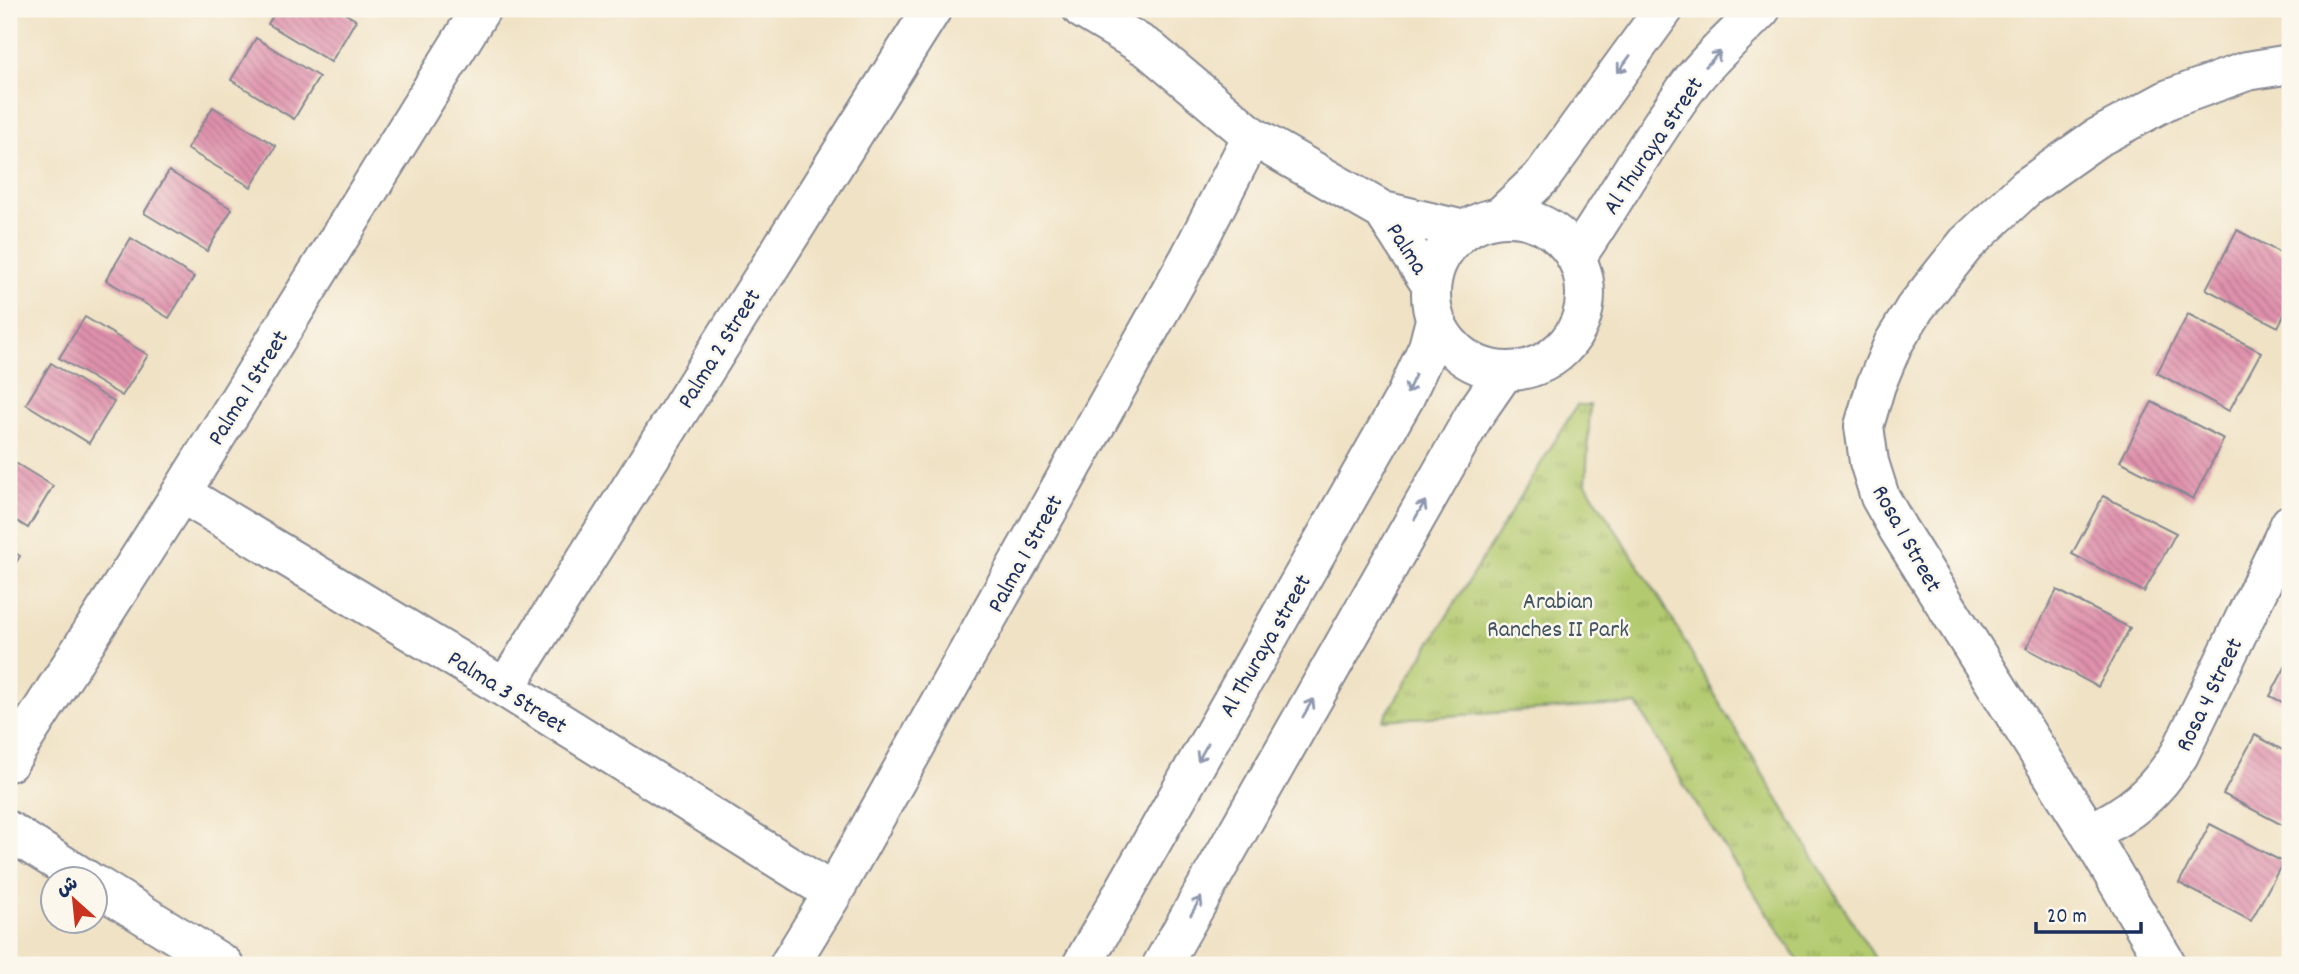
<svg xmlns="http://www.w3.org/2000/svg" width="2299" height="974" font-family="Dekko,'Playpen Sans Arabic',sans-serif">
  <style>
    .park { fill: url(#park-tufts); stroke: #687c66; stroke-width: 2 }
    .building { fill: url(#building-back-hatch) }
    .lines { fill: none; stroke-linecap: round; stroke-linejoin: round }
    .minor-casing { stroke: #868892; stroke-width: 42 }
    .minor { stroke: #fff; stroke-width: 38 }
    .oneway { stroke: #8d97ae }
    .labels { text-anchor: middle; stroke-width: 5; stroke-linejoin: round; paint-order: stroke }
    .street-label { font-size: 24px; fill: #1b2f5e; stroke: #fbf7ec }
    .park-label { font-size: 24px; fill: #415662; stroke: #fbf7ec }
  </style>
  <defs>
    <pattern id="park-tufts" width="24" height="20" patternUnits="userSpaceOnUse" patternTransform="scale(1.75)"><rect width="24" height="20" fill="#b4ca6f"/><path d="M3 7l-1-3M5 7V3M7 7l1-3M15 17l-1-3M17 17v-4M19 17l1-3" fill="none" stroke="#92a45e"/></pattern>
    <pattern id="building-back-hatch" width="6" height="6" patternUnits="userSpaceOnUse" patternTransform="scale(1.75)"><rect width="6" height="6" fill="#e091ac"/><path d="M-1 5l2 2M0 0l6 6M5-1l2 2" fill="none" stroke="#b5778f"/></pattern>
  </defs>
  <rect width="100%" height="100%" fill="#fbf7ec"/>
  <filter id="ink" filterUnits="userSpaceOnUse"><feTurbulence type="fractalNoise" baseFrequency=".0143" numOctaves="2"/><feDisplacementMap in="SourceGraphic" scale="14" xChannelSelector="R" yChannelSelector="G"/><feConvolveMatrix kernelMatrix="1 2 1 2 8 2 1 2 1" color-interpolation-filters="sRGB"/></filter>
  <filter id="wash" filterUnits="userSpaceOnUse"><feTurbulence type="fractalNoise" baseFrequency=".00686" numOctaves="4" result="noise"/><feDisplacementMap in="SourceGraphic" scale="28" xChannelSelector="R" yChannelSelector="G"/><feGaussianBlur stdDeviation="1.57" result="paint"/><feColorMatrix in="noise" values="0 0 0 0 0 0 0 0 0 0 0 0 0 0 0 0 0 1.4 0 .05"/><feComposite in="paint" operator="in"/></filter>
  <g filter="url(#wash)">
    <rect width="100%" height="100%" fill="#f0e2c5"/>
    <path class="park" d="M1577,405H1590L1586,484L1664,605L1723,709L1879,965H1801L1685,787L1637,704L1383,720Z"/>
    <g id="blocks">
      <path class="building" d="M277,9H337L356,20L331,62L268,24Z
        M256,38L319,77L294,119L231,80Z
        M213,107L276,146L251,187L187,149Z
        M169,171L232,209L207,251L144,213Z
        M2237,230L2290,258V303L2278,327L2206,289Z
        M131,238L194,277L169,318L106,280Z
        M2188,314L2261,352L2229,411L2157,373Z
        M85,317L148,355L122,396L59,358Z
        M51,363L114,402L89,443L26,404Z
        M2152,402L2224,439L2193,499L2120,461Z
        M9,459L53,486L28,528L9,516Z
        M2103,496L2176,533L2144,592L2072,554Z
        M9,549L20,556L9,574Z
        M2057,590L2130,628L2098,687L2026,648Z
        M2290,658V706L2270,696Z
        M2255,735L2290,754V829L2223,794Z
        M2210,824L2283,862L2251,921L2179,883Z"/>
    </g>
  </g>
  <g filter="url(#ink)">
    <use href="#blocks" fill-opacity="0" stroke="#868892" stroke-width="2"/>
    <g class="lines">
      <defs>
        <path id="minor" d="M1082,9L1149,49L1252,136L1383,211L1464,230
          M1383,211L1431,285
          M1431 294a77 77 0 1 1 154 0a77 77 0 1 1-154 0Z
          M1500,217L1542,177L1664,9
          M1577,256C1616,199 1649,138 1691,82C1711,56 1738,33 1761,9
          M181,493L505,688L833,893
          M505,688L932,9
          M9,762L181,493L481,9
          M9,831L87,880
          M2089,833C2131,813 2154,794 2179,755L2290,524
          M94,884L224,965
          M789,965L833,893L1190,257L1252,136
          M1082,965L1405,397L1428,347L1435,320
          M1162,965L1475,414L1504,372
          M2167,965L2089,833L1898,529L1880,497L1869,462L1864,426L1876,385L1893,344L1915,308L1966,244L2027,187L2095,139L2169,99L2247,71L2290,64"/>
      </defs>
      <use href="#minor" class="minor-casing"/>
      <use href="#minor" class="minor"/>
    </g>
    <defs><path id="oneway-shaft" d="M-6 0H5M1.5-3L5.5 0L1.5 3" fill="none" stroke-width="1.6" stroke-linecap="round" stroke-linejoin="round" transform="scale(1.75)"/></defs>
    <g class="oneway">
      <use href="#oneway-shaft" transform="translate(1713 59) rotate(-46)"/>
      <use href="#oneway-shaft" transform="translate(1624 64) rotate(126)"/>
      <use href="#oneway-shaft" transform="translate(1411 384) rotate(115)"/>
      <use href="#oneway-shaft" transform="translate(1420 510) rotate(-60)"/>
      <use href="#oneway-shaft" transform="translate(1308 708) rotate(-60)"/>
      <use href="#oneway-shaft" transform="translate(1203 752) rotate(120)"/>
      <use href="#oneway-shaft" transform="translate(1196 906) rotate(-60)"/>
    </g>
  </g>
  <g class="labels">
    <g class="street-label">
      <text transform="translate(1652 145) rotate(-56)" y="8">Al Thuraya street</text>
      <text transform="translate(1408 248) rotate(57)" y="8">Palma</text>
      <text transform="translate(718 348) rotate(-58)" y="8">Palma 2 Street</text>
      <text transform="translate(247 387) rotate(-58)" y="8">Palma 1 Street</text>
      <text transform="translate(1908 538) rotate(61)" y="8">Rosa 1 Street</text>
      <text transform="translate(1024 553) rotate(-61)" y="8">Palma 1 Street</text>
      <text transform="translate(1264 645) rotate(-60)" y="8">Al Thuraya street</text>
      <text transform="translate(508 691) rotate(32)" y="8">Palma 3 Street</text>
      <text transform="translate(2208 694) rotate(-64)" y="8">Rosa 4 Street</text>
    </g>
    <g class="park-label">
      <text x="1558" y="608">Arabian<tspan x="1558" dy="28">Ranches II Park</tspan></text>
    </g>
  </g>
  <rect width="2299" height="974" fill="none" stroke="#fbf7ec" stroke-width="35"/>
  <g transform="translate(74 900) rotate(333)"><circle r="33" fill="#fbf7ec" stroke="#a1a7b3" stroke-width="2"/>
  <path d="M0-5L12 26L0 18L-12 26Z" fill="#c8321e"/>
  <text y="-10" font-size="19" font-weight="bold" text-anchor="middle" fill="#1b2f5e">ش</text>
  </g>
  <path d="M2036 922v10h105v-10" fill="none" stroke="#1b2f5e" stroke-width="3.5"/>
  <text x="2047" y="922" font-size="21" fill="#1b2f5e" stroke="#fbf7ec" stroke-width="5" paint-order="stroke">20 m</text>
</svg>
